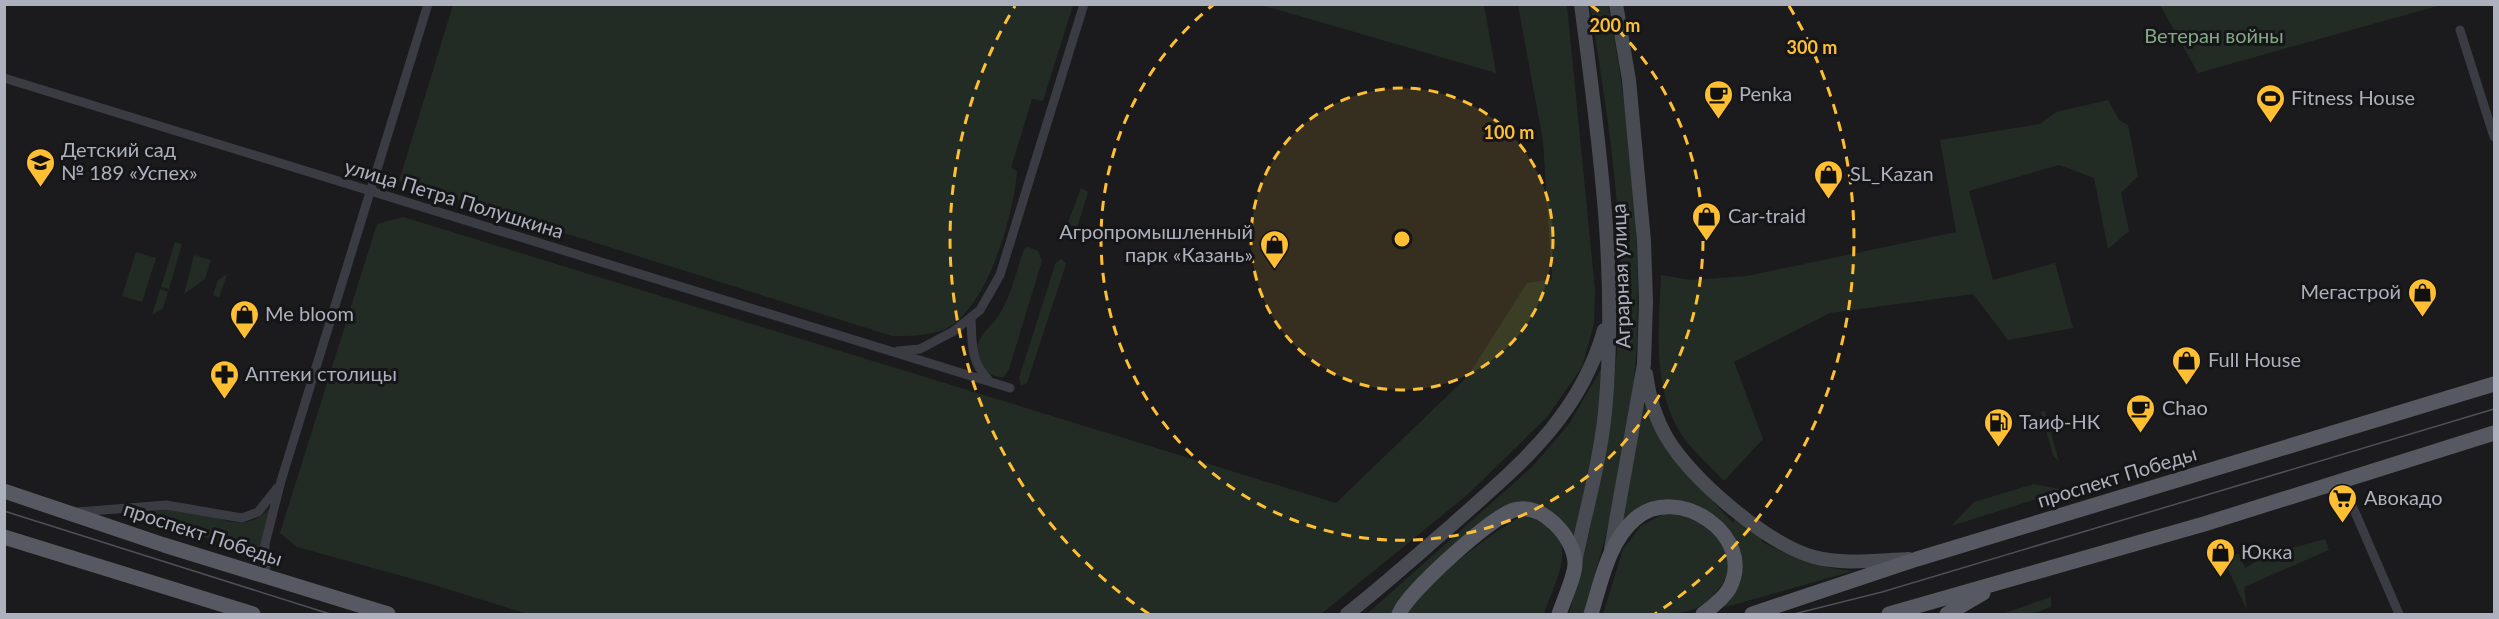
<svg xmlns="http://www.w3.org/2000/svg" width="2499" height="619" font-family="Lato,sans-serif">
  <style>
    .green { fill: #222c24 }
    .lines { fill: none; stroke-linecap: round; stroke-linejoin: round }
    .street { stroke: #3b3c43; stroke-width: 9 }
    .secondary { stroke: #494b53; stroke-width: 14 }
    .primary { stroke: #575962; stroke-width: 15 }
    .tram { stroke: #4e5058; stroke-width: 1.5 }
    .ring { fill: none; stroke: #fec032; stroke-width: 3; stroke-dasharray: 10 8 }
    .labels { text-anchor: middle; stroke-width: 6; stroke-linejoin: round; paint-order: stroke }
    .park-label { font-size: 20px; fill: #83a986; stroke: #161618 }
    .poi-label { font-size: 20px; fill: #adb1bd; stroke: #161618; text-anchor: start }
    .street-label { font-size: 20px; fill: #adb1bd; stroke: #161618 }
    .centre { fill: #fec032; stroke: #161618; stroke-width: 3 }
    .ring-label { font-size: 18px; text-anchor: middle; font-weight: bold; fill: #fec032; stroke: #161618; stroke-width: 6; stroke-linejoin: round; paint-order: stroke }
  </style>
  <rect width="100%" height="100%" fill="#1b1b1d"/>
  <path class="green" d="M453,5V4L1073,5L1043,101L1032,99L1011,168L1017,171C1014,214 987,312 943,330C926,336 910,336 892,336L399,181Z
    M1261,5H1484L1496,73Z
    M1518,5H1567L1595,290L1594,324L1582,367L1548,416L1467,495L1321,614H528L431,584L297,547L280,533L377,224L403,217L1336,503L1468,376L1527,283L1552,279L1543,141Z
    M1590,5H1608C1629,114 1641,227 1637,339C1633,432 1610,525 1584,614H1569C1602,490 1625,364 1619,234C1615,157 1602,81 1590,5Z
    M2160,5H2441L2198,73Z
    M2108,100L2119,120L2128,125L2138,176L2121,193L2129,231L2108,249L2094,178L2059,165L1969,191L1993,280L2055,263L2073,328L2008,340L1973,294L1830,313L1734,362L1763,439L1724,481C1709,465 1689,448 1678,429C1652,381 1659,327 1661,275L1691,280L1747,276L1956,232L1940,140L2040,124L2056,112Z
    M1081,188L1088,192L1077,228L1067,225Z
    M175,242L182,244L169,289L161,287Z
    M1028,247L1038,251L1042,261L1009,369L1004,377C989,378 978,366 977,351C976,337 992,326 999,315C1012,295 1016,271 1024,249Z
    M136,252L156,258L142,302L122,296Z
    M194,255L211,260L205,279L184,294Z
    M1062,259L1066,264L1027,383L1021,386L1019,378L1056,262Z
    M227,274L219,298L213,295L218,280Z
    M160,289L168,292L163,308L152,315Z
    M1603,366L1595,441L1576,537C1557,516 1540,498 1510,504L1410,588L1391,614H1367L1533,466L1569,424Z
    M1642,401L1667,451L1733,523L1735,519L1763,538L1761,541C1791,558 1818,568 1853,571L1715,610L1739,577L1742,562L1733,537L1716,520L1697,506L1662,503L1619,532Z
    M2045,411L2059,462L2053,455L2041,412Z
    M2034,484L2065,490L1951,526L1974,502Z
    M155,508C169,509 183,510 197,513C228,518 243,535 270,508L262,558L157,520L130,515L136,510Z
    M1665,513C1673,514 1685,513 1692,517C1724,531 1742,564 1716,592C1710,599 1703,606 1694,609C1667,619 1632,614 1603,614L1623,549L1641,526Z
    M1523,515C1585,532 1559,571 1544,614H1406C1430,578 1485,538 1523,515Z
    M2325,539L2329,550L2244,587L2247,610L2226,565L2229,556L2239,554L2245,568L2266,555Z
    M2051,597V607L2031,614H2002Z"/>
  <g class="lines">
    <path class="street" d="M2460,30L2494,137
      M4,78L1010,388
      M971,317C972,340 970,362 988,379
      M898,351L920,349L954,331L980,310L1000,275L1084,4
      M2342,482L2399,614
      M78,512L166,505L242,518L258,512L277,488
      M266,577L265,544L281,481L428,4"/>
    <path class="secondary" d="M1646,374C1649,397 1655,418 1667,438C1692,480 1767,544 1814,557C1844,565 1878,560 1909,559
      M1611,549L1644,364L1646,302L1644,241L1629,80L1616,4
      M1575,563C1585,513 1600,463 1605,412C1618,273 1599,142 1581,4
      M1347,614C1383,586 1417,555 1452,525C1518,466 1579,418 1604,330"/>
    <path class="primary" d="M4,491L164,545L388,614
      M4,537L253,614
      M1399,614C1408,592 1491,517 1514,510C1542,502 1573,536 1575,562C1576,574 1563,602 1559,614
      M1591,614C1601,583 1608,542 1635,519C1677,482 1758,536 1729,589C1723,599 1712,607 1703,614
      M1752,614L1917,559L2494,384
      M1889,614L2204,524L2494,433
      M1947,614L1983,593"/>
    <path class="tram" d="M4,511L330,614
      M1794,614L1882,592L2494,409"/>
  </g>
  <circle cx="1402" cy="239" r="151" fill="#fec032" fill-opacity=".12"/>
  <g class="ring">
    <circle cx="1402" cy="239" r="151"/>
    <path d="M1591 5A301 301 0 1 1 1213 5"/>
    <path d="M1149 614A452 452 0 0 1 1015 6M1789 6A452 452 0 0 1 1655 614"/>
  </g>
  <defs>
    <symbol id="cafe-pin" viewBox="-11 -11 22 30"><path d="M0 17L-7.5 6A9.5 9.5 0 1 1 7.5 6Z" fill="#fec032" stroke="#161618"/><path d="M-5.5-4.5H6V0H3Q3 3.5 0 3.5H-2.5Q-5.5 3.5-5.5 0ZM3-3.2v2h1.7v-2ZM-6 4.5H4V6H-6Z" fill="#111"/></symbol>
    <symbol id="stadium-pin" viewBox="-11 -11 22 30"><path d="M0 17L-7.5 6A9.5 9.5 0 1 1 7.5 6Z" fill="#fec032" stroke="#161618"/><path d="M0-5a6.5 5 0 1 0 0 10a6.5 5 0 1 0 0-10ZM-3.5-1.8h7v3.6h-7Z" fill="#111"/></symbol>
    <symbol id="school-pin" viewBox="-11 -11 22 30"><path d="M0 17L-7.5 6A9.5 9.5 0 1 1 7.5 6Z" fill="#fec032" stroke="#161618"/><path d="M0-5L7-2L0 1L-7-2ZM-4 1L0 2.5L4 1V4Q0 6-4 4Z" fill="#111"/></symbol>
    <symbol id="shop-pin" viewBox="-11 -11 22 30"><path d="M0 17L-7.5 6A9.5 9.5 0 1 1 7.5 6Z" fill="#fec032" stroke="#161618"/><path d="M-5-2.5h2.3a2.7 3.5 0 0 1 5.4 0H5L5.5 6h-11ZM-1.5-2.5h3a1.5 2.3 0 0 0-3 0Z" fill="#111"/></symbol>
    <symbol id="pharmacy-pin" viewBox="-11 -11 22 30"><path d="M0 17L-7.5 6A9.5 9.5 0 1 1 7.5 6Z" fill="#fec032" stroke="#161618"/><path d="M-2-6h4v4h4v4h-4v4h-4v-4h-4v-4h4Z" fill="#111"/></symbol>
    <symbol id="fuel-pin" viewBox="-11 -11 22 30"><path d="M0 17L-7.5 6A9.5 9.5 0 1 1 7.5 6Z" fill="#fec032" stroke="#161618"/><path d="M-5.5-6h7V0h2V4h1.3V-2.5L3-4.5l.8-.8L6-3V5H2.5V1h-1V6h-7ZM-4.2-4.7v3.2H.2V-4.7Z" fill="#111"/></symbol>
    <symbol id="supermarket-pin" viewBox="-11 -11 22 30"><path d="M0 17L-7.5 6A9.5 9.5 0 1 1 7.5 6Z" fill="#fec032" stroke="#161618"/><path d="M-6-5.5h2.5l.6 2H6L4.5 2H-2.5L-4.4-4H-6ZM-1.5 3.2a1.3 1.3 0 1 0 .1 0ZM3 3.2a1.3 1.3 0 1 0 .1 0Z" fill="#111"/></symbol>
  </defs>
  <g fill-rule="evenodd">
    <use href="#cafe-pin" x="1702" y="78" width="33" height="45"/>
    <use href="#stadium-pin" x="2254" y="82" width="33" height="45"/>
    <use href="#school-pin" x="24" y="146" width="33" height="45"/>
    <use href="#shop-pin" x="1812" y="158" width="33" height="45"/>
    <use href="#shop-pin" x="1690" y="200" width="33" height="45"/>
    <use href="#shop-pin" x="1258" y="228" width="33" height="45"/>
    <use href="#shop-pin" x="2406" y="276" width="33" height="45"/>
    <use href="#shop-pin" x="228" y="298" width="33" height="45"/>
    <use href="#shop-pin" x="2170" y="344" width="33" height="45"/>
    <use href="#pharmacy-pin" x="208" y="358" width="33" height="45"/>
    <use href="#cafe-pin" x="2124" y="392" width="33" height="45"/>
    <use href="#fuel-pin" x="1982" y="406" width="33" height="45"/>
    <use href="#supermarket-pin" x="2326" y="482" width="33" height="45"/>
    <use href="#shop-pin" x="2204" y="536" width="33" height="45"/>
  </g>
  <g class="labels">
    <g class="park-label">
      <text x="2214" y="43">Ветеран войны</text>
    </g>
    <g class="poi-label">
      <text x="1739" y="101">Penka</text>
      <text x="2291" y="105">Fitness House</text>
      <text x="61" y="157">Детский сад<tspan x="61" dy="23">№ 189 «Успех»</tspan></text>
      <text x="1850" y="181">SL_Kazan</text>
      <text x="1728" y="223">Car-traid</text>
      <text x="1253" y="239" text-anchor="end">Агропромышленный<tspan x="1253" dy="23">парк «Казань»</tspan></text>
      <text x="2401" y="299" text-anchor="end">Мегастрой</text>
      <text x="265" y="321">Me bloom</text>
      <text x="2208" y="367">Full House</text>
      <text x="245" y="381">Аптеки столицы</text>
      <text x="2162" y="415">Chao</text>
      <text x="2019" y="429">Таиф-НК</text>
      <text x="2364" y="505">Авокадо</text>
      <text x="2241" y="559">Юкка</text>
    </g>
    <g class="street-label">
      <text transform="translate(454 199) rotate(17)" y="7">улица Петра Полушкина</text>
      <text transform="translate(1621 276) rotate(-92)" y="7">Аграрная улица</text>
      <text transform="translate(2117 477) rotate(-17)" y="7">проспект Победы</text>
      <text transform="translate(203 534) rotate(18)" y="7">проспект Победы</text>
    </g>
  </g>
  <circle cx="1402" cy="239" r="9" class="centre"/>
  <g class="ring-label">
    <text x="1615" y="32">200 m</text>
    <text x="1812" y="54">300 m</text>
    <text x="1509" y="139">100 m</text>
  </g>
  <rect width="2499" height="619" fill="none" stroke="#adb1bd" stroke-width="12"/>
</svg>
